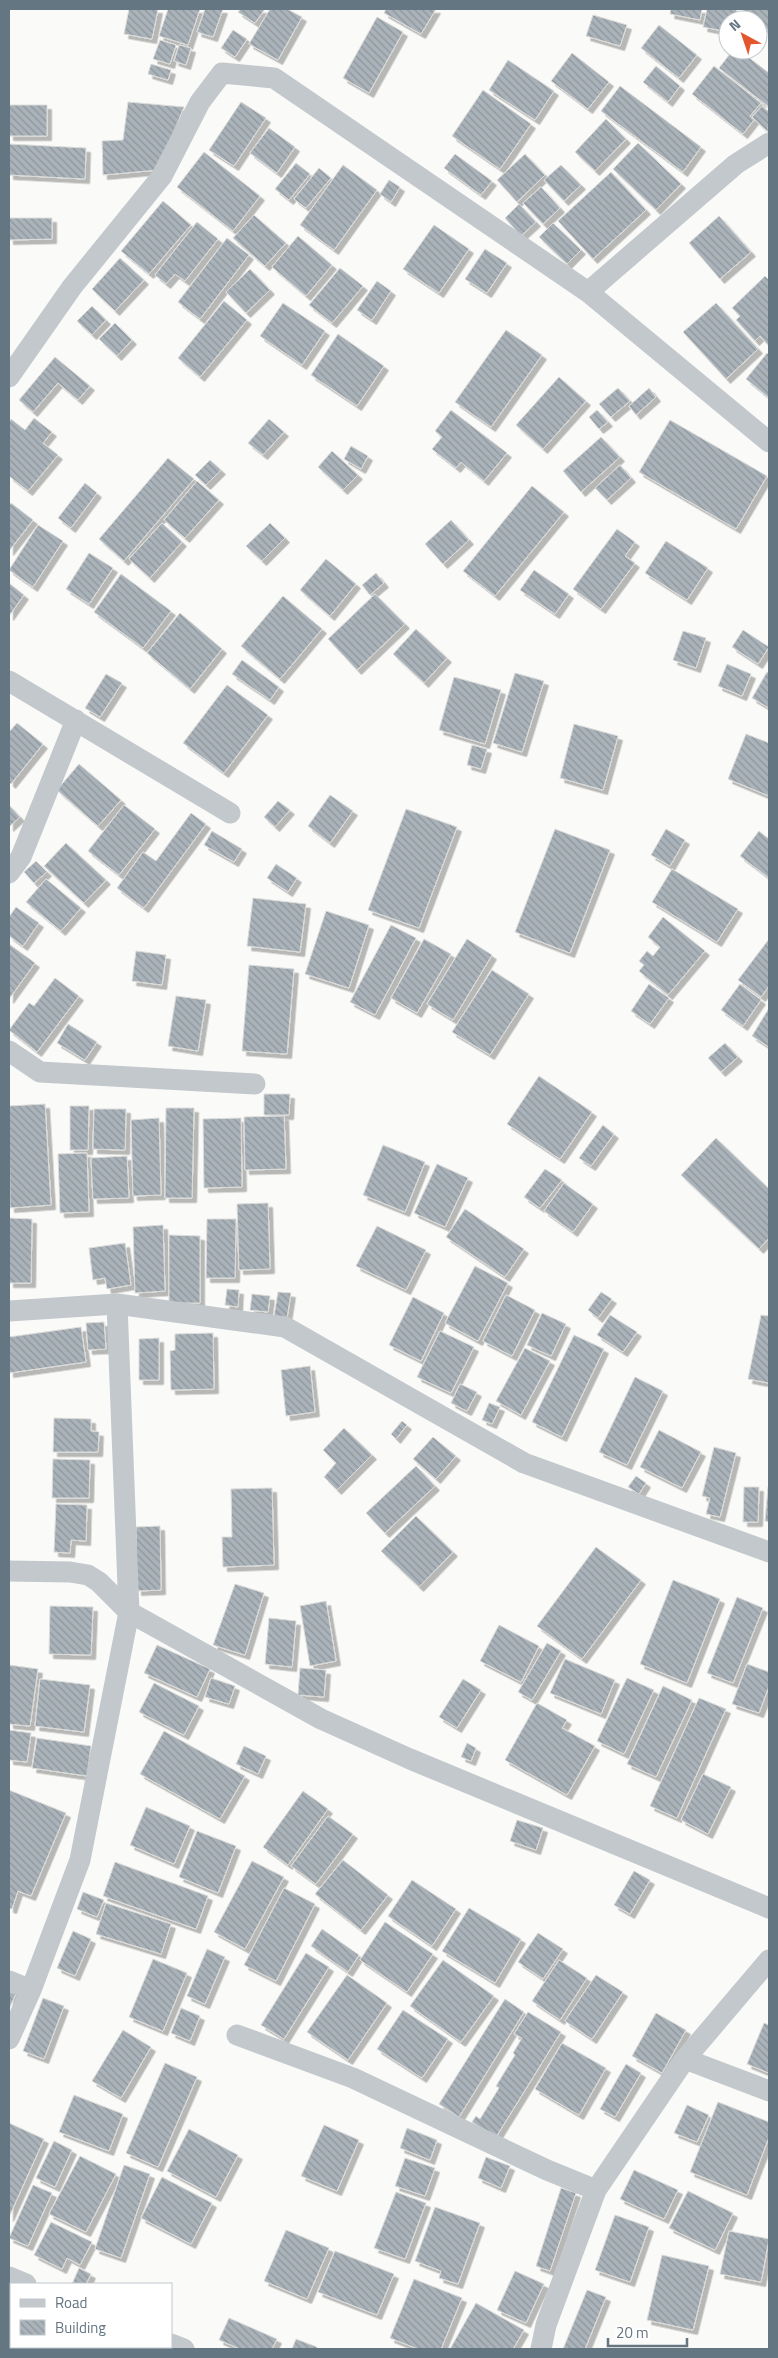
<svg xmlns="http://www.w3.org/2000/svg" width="778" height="2358" font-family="'Titillium Web',sans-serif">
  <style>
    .building { fill: url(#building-back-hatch); stroke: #dcdcda; filter: url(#shadow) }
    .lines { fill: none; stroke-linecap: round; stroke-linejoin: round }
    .minor { stroke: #c3c8cc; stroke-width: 21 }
  </style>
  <defs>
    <pattern id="building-back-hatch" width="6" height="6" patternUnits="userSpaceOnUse" patternTransform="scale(1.25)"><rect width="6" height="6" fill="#aab3b9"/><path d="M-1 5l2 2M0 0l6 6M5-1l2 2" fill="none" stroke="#8e969c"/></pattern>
    <filter id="shadow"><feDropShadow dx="4.5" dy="4.5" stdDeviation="0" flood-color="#0004"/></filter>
  </defs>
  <rect width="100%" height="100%" fill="#fafaf8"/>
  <path class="building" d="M129,9H158L152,39L124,34Z
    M168,9H200L188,45L159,36Z
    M205,9H223L213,37L197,32Z
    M241,9H265L255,23L238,12Z
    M270,9H287L302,17L278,60L249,44Z
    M386,9H436L421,34L384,13Z
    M671,9H702L700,20L670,14Z
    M707,9H737L735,20H728V32L703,27Z
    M744,9H769V31L758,25V20H749L741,16Z
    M593,15L627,25L620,46L586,36Z
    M377,17L403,32L369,93L343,78Z
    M659,25L697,55L679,78L641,48Z
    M233,30L247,39L235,57L221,48Z
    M160,40L176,45L170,64L153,59Z
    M179,45L191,48L186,65L174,61Z
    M733,50H739L769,73V107L719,68Z
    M572,53L609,82L588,109L551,81Z
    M508,60L554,91L535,120L489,90Z
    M151,64L171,70L168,80L148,74Z
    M656,66L680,86L668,102L643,82Z
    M714,66L761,103L750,116L754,120L743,134L692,94Z
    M620,86L701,147L683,172L601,111Z
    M483,90L531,124L500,169L452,136Z
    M128,102L184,107L158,170L103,175L102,141L123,140Z
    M241,102L266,118L234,166L209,150Z
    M9,105H47V136H9Z
    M762,106L769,112L768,132L752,117Z
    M606,119L626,139L595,171L575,152Z
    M269,128L295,147L277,173L250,153Z
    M638,143L681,184L656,210L613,169Z
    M9,144L86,148L85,179L9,175Z
    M204,152L260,196L233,231L177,187Z
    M455,154L492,181L481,195L444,168Z
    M525,154L545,175L517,202L497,180Z
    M296,163L310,174L289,200L275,189Z
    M343,165L377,190L334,250L300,225Z
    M561,165L581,185L564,201L544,180Z
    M319,168L331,178L306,208L294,199Z
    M611,172L646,210L593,259L558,221Z
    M389,180L400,187L391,202L380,194Z
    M541,187L560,208L543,224L523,203Z
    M163,201L191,225L149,274L121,251Z
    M519,204L536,222L521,236L505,218Z
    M254,215L286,243L265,266L233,238Z
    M719,216L751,252L720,279L689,243Z
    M9,218H52V239L9,240Z
    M197,222L218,239L185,281L175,274L166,284L155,275Z
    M553,223L581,250L567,264L539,237Z
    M434,225L469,249L439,293L403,269Z
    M298,236L332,265L306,296L272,267Z
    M227,238L249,255L200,319L178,302Z
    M485,249L507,263L487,293L465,279Z
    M120,258L144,280L115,311L92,289Z
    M340,268L363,286L332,323L309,305Z
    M250,269L270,290L246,313L226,292Z
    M765,276L769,280V346L760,336L755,341L736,320L740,316L732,308Z
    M377,281L391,291L372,320L357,310Z
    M224,301L247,320L200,377L178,358Z
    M283,303L325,331L302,365L260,336Z
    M716,303L758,349L726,379L683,332Z
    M92,306L106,320L92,335L77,321Z
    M115,323L132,340L117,356L99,339Z
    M506,330L542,355L491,427L455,402Z
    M338,334L384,366L357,406L311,375Z
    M767,353L769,355V398L746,379Z
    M55,357L90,386L78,400L58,383L33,412L19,400Z
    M559,377L586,401L543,449L516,425Z
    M618,388L630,401L611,417L599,404Z
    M649,388L656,397L636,415L629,406Z
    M451,410L507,453L484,481L461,462L456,468L432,449L442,437L435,431Z
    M597,410L608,422L599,429L589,417Z
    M34,418L52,432L43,443L58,455L28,491L9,476V423L11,419L25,430Z
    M269,419L284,432L263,455L248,443Z
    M670,420L767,476L736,529L639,472Z
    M601,437L620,457L581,492L563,471Z
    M351,446L368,456L361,469L344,459Z
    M332,451L358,475L343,490L318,467Z
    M168,458L194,479L124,561L99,539Z
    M210,460L221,470L206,485L195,475Z
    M620,465L631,478L607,500L595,488Z
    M197,481L219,500L185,538L164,520Z
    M85,483L97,493L71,528L58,518Z
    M532,486L564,512L495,596L463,571Z
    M11,503L33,520L9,551V506Z
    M451,520L469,540L443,564L425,544Z
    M162,523L182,542L150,578L129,559Z
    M270,523L285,538L262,561L246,546Z
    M38,525L63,541L33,587L9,570Z
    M617,529L635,542L625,556L635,563L601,609L573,589Z
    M666,541L708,568L687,600L645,573Z
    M89,553L113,568L89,604L66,589Z
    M326,559L356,584L330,616L300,590Z
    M534,570L569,594L555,614L520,590Z
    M376,573L384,583L370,595L362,585Z
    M121,574L171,611L143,648L94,612Z
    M9,583L24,595L9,616Z
    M375,594L405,624L357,670L328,639Z
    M283,596L322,629L280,679L241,646Z
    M180,613L222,649L190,689L147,653Z
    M416,629L447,658L424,683L393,654Z
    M743,630L769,647L758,664L732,647Z
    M683,631L706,638L696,668L673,660Z
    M242,660L279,687L270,700L232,674Z
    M727,664L751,674L742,696L718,686Z
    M767,672L769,673V708L752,698Z
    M515,673L544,681L522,752L493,743Z
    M106,674L122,683L100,717L85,708Z
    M454,677L501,690L485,744L439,730Z
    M227,685L268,715L224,773L183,743Z
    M17,723L43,744L11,784L9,782V732Z
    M574,724L618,736L603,790L560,778Z
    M746,734L769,743V796L728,779Z
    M472,745L487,749L481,769L467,765Z
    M79,764L121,800L98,826L57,790Z
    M330,795L353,811L330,843L308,826Z
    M278,801L290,810L275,827L264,817Z
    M9,805L20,817L9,827Z
    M124,805L155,829L119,875L88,851Z
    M406,809L457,827L419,928L368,910Z
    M191,813L206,824L144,908L117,888L143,852L156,861Z
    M555,829L610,850L570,953L515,932Z
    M666,829L685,840L670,866L651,855Z
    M212,831L242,849L234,862L204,845Z
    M759,831L769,839V878L740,856Z
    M66,843L106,880L84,903L44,866Z
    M36,861L47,872L34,883L24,872Z
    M276,864L297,878L288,892L267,878Z
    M672,869L738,909L717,942L652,902Z
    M46,879L81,908L61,931L26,902Z
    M253,898L306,904L300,952L247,946Z
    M16,907L39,923L23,946L9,936V917Z
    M326,911L369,925L349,988L305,974Z
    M663,917L705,951L668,995L639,971L644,965L639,961L647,951L653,956L660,947L648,937Z
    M391,925L416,938L375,1015L350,1002Z
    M424,939L451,954L417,1013L391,998Z
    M467,939L492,955L453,1020L427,1004Z
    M769,939V986L761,997L738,980Z
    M9,944L35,963L9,999Z
    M136,951L166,955L162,985L132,981Z
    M249,965L294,969L287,1054L242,1051Z
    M492,970L529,994L490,1055L452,1032Z
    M55,978L79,996L37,1052L9,1030L29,1003L34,1006Z
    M649,984L669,998L650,1024L631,1011Z
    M740,984L761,1000L743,1026L721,1010Z
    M176,996L206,1000L198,1051L168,1046Z
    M769,1008V1047L752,1036Z
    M68,1024L97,1042L85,1060L57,1043Z
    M725,1043L738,1057L721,1072L708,1058Z
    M539,1076L592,1112L560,1159L507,1124Z
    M264,1094H290L289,1115H264Z
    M45,1104L51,1205L10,1208L9,1106Z
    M70,1106H89L88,1150H70Z
    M166,1108H194L192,1198H165Z
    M94,1109H126L125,1150L93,1149Z
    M284,1116L286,1169L245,1170L244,1117Z
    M159,1118L161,1195L133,1196L131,1120Z
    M241,1118L242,1187L204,1188L203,1119Z
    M603,1125L614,1134L591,1166L579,1158Z
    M716,1138L769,1189V1238L759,1249L681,1175Z
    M383,1145L425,1162L405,1212L363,1195Z
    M87,1153L89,1212L60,1213L58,1154Z
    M127,1156L129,1198L93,1199L91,1158Z
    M437,1164L468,1178L445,1227L414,1213Z
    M545,1169L562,1180L540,1208L524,1197Z
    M564,1183L593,1204L573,1232L544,1211Z
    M268,1203L270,1269L239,1270L237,1204Z
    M465,1209L524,1249L505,1277L446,1237Z
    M9,1218L32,1219L31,1283H9Z
    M207,1219H236L235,1278H206Z
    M163,1225L165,1291L135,1293L133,1227Z
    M377,1226L426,1250L406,1290L356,1266Z
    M169,1235L200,1236V1303H169Z
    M125,1243L131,1285L107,1289L105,1278L93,1280L89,1248Z
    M475,1266L508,1283L478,1341L445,1323Z
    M227,1289L239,1290L238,1307L225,1305Z
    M278,1292L291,1293L287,1318L274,1316Z
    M601,1292L612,1299L598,1318L588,1310Z
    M252,1294L270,1296L268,1312L250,1310Z
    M506,1295L535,1310L512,1356L483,1341Z
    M413,1297L444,1313L421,1361L389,1345Z
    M542,1313L566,1324L551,1356L527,1345Z
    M610,1315L637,1332L623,1352L597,1335Z
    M761,1315L769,1316V1383L748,1379Z
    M104,1322L106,1349L88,1350L86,1323Z
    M81,1327L86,1362L9,1373V1337Z
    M440,1331L474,1347L451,1393L417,1377Z
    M213,1333L214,1389L171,1390L170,1351L175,1350V1334Z
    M574,1335L604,1349L562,1437L532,1422Z
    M159,1338V1380H139V1339Z
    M525,1348L550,1361L521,1415L496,1401Z
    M310,1366L315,1412L286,1416L281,1370Z
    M635,1377L663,1391L627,1465L599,1452Z
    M460,1384L477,1392L467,1411L451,1403Z
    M489,1403L500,1407L492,1424L482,1420Z
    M54,1418L91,1419V1431L99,1432L98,1452H53Z
    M402,1421L407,1425L396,1439L391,1434Z
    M344,1428L372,1455L337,1490L324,1477L336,1463L323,1450Z
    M659,1430L701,1452L682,1488L640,1467Z
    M433,1437L456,1456L436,1479L413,1459Z
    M714,1447L736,1453L720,1517L706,1514L710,1498L702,1496Z
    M53,1459L90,1460L89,1498H52Z
    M416,1466L435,1486L385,1533L366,1513Z
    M636,1476L646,1483L639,1494L628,1487Z
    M744,1487H759L758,1522H743Z
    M768,1487H769V1522L765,1521Z
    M272,1488L274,1565L223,1567L222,1537H232L231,1489Z
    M56,1504L87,1505L86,1541L71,1540L70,1553L54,1552Z
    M416,1516L453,1552L419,1587L381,1551Z
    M160,1526L161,1590L137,1591L136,1527Z
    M596,1547L641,1580L582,1659L537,1626Z
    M673,1580L720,1599L687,1683L640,1664Z
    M235,1584L264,1593L245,1655L213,1645Z
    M737,1597L763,1608L733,1683L707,1673Z
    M326,1601L336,1661L310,1666L300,1606Z
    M50,1606L93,1607L91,1655L49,1654Z
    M269,1618L296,1621L292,1667L265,1664Z
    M499,1625L539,1646L521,1682L480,1661Z
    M547,1643L561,1651L532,1700L518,1692Z
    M157,1645L210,1669L197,1697L144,1673Z
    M565,1659L615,1680L601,1714L550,1693Z
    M747,1664L769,1672V1686L759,1713L732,1704Z
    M9,1665L38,1669L30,1726L9,1724Z
    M300,1668L326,1670L324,1697L298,1695Z
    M211,1678L235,1686L229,1704L205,1697Z
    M627,1678L654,1690L624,1754L597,1741Z
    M40,1679L90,1685L84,1732L35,1726Z
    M463,1679L481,1690L457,1728L439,1717Z
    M154,1683L199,1706L184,1735L139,1712Z
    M663,1686L692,1700L656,1777L627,1764Z
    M699,1698L726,1709L677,1818L650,1806Z
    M537,1703L567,1720L562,1728L595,1746L567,1795L505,1760Z
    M9,1730L31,1733L27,1762L9,1760Z
    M164,1731L245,1776L220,1819L140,1774Z
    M37,1738L91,1746L87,1776L32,1768Z
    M467,1743L476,1748L471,1761L461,1757Z
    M244,1746L266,1756L258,1774L236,1764Z
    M703,1774L731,1787L708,1834L681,1820Z
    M9,1790L66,1813L31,1896L18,1891L12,1909L9,1908Z
    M303,1791L328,1809L288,1865L263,1847Z
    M146,1807L190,1826L174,1864L130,1845Z
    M328,1816L353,1834L316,1884L291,1866Z
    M517,1820L543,1828L536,1850L510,1841Z
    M197,1831L236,1846L218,1893L179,1877Z
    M343,1860L388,1895L361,1930L315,1894Z
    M252,1861L284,1877L245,1949L214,1932Z
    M115,1862L208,1896L196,1929L103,1896Z
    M634,1871L650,1880L630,1914L614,1905Z
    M412,1880L456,1909L432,1946L388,1916Z
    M284,1888L315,1904L276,1981L244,1965Z
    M83,1892L104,1900L97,1917L77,1909Z
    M106,1903L171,1924L161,1954L96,1934Z
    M469,1908L521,1939L495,1983L442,1951Z
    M385,1922L433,1954L407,1992L360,1960Z
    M322,1929L359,1955L348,1972L311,1946Z
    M73,1931L91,1939L75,1976L57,1968Z
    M538,1933L563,1949L543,1979L518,1962Z
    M207,1949L225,1957L205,2004L187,1996Z
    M306,1953L329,1967L284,2039L261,2025Z
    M153,1959L187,1973L163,2031L129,2017Z
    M443,1960L494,1996L461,2042L410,2006Z
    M559,1960L587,1978L560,2020L532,2001Z
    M347,1975L387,2003L348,2060L307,2032Z
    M596,1975L623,1992L592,2039L565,2021Z
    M9,1987L17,1991L9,2009Z
    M43,1998L64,2006L44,2059L23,2051Z
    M505,1999L524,2012L459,2117L439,2104Z
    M181,2008L200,2016L190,2041L171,2033Z
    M403,2010L448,2039L422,2078L377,2049Z
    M528,2012L561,2032L496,2137L472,2122L476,2116L480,2119L499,2088L496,2086L515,2055L513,2053L522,2038L514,2034Z
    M656,2013L686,2030L662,2073L632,2056Z
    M764,2023L769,2025V2073L747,2064Z
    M123,2030L151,2047L121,2098L92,2081Z
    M562,2043L606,2068L579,2115L535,2089Z
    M165,2063L197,2077L158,2167L126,2153Z
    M626,2064L641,2073L615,2117L600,2109Z
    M74,2095L123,2114L109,2151L59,2132Z
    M718,2102L769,2122V2137L747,2195L690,2172Z
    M687,2105L709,2115L697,2142L674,2133Z
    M9,2123L44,2139L9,2217Z
    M324,2125L359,2140L337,2191L301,2176Z
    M407,2128L437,2140L430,2160L400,2148Z
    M189,2129L238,2155L216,2197L167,2171Z
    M54,2141L72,2150L55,2187L36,2178Z
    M80,2156L116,2174L86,2232L49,2214Z
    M486,2157L510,2166L501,2188L478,2178Z
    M405,2158L435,2168L425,2196L395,2186Z
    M124,2165L150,2174L121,2258L95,2249Z
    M634,2170L678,2190L664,2219L620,2199Z
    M162,2177L212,2203L191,2244L141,2218Z
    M33,2185L52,2193L28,2246L9,2238Z
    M561,2188L576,2193L550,2271L536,2266Z
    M688,2191L733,2213L715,2250L669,2228Z
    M396,2192L426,2203L405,2259L374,2248Z
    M435,2207L480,2223L458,2284L439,2278L441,2271L415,2261Z
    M615,2215L649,2227L630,2282L595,2270Z
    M51,2222L92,2242L80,2265L67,2258L62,2269L34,2255Z
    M286,2230L329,2248L307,2299L264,2281Z
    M729,2231L769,2239L761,2282L720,2274Z
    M335,2251L394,2274L377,2315L318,2292Z
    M662,2255L709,2266L693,2330L647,2320Z
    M79,2268L91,2274L86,2284H72Z
    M515,2271L544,2284L526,2323L497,2310Z
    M414,2279L462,2298L441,2349H418L390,2338Z
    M587,2290L606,2297L585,2349H563Z
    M476,2303L524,2330L513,2349H450Z
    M229,2318L277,2339L272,2349H240L219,2340Z
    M296,2339L317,2347V2349H292Z
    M39,2347H58L57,2349H39Z"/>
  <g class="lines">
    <path class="minor" d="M588,292L736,164L769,143
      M9,377L72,287L162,176L200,102L222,73L274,78L588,292L769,442
      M9,681L230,813
      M9,873L21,857L76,720
      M9,1051L40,1072L255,1084
      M9,1311L117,1304L285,1327L524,1463L769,1552
      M9,1571L70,1572L88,1575L99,1582L129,1612L321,1719L410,1759L769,1908
      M9,1981L31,1990
      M237,2035L353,2078L547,2170L596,2190
      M9,2039L31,1990L80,1860L129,1612L117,1304
      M685,2059L769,2091
      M9,2277L26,2284
      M171,2344L184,2349
      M541,2349L546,2325L596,2190L685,2059L769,1960"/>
  </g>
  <rect width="778" height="2358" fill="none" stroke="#657683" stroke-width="20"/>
  <rect x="10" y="2283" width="162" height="65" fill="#ffffff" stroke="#c1c8cd"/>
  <rect x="20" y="2299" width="25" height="8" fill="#c3c8cc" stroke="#c1c8cd"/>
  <text x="55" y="2308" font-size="15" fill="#657683">Road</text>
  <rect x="20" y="2320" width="25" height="15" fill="url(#building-back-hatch)" stroke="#c1c8cd"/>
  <text x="55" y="2333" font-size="15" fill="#657683">Building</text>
  <g transform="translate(743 35) rotate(320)"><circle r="24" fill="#ffffff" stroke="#c1c8cd"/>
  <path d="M0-4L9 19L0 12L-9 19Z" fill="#e4572e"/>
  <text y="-8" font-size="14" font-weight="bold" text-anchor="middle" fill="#657683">N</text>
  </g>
  <path d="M608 2338v8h79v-8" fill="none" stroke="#657683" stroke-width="2.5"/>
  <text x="616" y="2338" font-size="15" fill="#657683" stroke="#ffffff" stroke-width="4" paint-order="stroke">20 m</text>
</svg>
